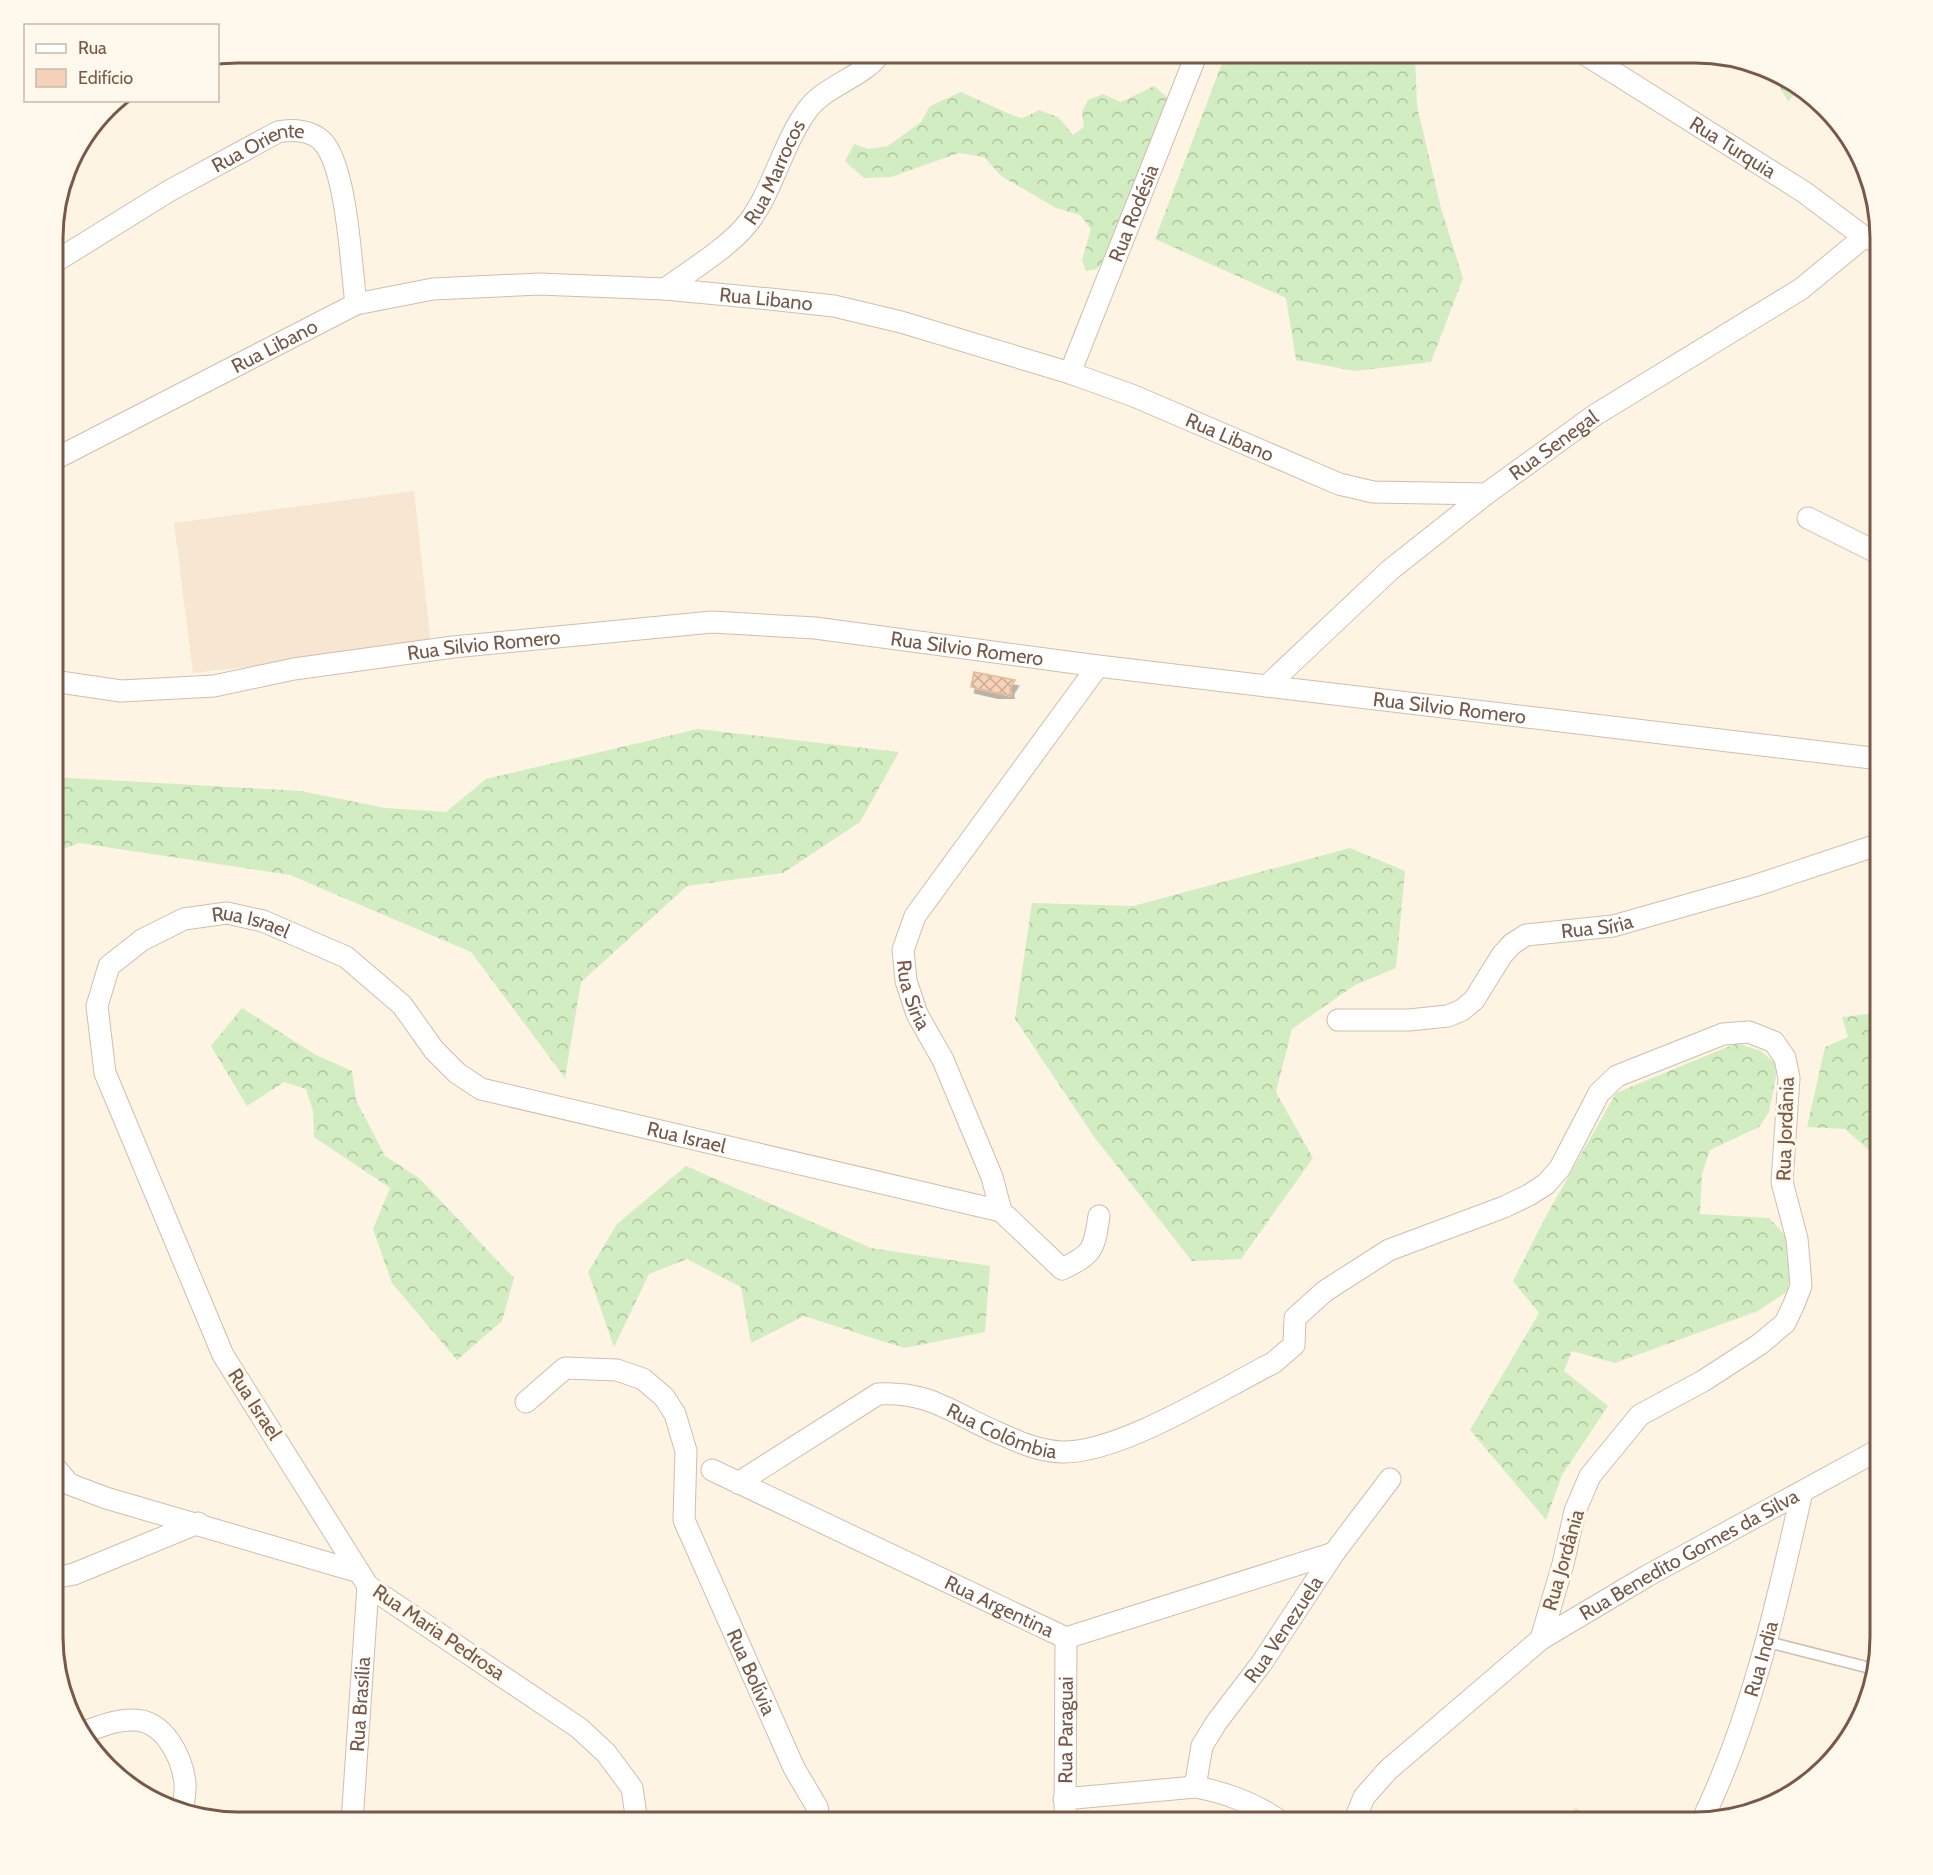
<svg xmlns="http://www.w3.org/2000/svg" width="1933" height="1875" font-family="Cabin,sans-serif">
  <style>
    .residential { fill: #f6e6d2 }
    .forest { fill: url(#forest-crowns) }
    .building { fill: url(#building-cross-hatch); stroke: #e9b898; stroke-width: 1.5; filter: url(#shadow) }
    .lines { fill: none; stroke-linecap: round; stroke-linejoin: round }
    .service-casing { stroke: #d2bdab; stroke-width: 13 }
    .minor-casing { stroke: #d2bdab; stroke-width: 23 }
    .service { stroke: #fff; stroke-width: 10 }
    .minor { stroke: #fff; stroke-width: 21 }
    .labels { text-anchor: middle; stroke-width: 6; stroke-linejoin: round; paint-order: stroke }
    .street-label { font-size: 20px; fill: #785947; stroke: #fff8ec }
    .rim { fill: none; stroke: #785947; stroke-width: 3 }
  </style>
  <defs>
    <pattern id="forest-crowns" width="20" height="18" patternUnits="userSpaceOnUse" patternTransform="scale(1.5)"><rect width="20" height="18" fill="#d2edc1"/><path d="M2 6a3 3 0 1 1 6 0M12 15a3 3 0 1 1 6 0" fill="none" stroke="#afc39f"/></pattern>
    <pattern id="building-cross-hatch" width="8" height="8" patternUnits="userSpaceOnUse" patternTransform="scale(1.5)"><rect width="8" height="8" fill="#f5d2b9"/><path d="M0 0l8 8M0 8l8-8" fill="none" stroke="#cbad98"/></pattern>
    <filter id="shadow"><feDropShadow dx="3.5" dy="6" stdDeviation="0" flood-color="#0004"/></filter>
  </defs>
  <rect width="100%" height="100%" fill="#fef4e4"/>
  <path class="residential" d="M414,491L431,646L193,673L174,523Z"/>
  <path class="forest" d="M1226,53H1415L1417,106L1441,208L1463,278L1431,362L1355,371L1296,360L1286,298L1155,239Z
    M1779,73L1800,89L1788,101L1780,88Z
    M1154,86L1170,100L1116,243L1097,269L1086,271L1082,260L1091,229L1080,215L1056,208L1001,176L984,157L959,153L891,177L864,178L845,161L854,144L868,149L888,146L921,122L930,106L961,92C971,96 1018,119 1022,118C1027,117 1034,112 1039,110L1058,117L1073,135L1084,127L1082,112L1088,100L1103,94L1121,102Z
    M698,729L899,752L860,822L783,873L687,886L581,982L565,1078L471,952L290,875L79,843L53,853V777L301,791L385,808L446,812L486,779Z
    M1350,848L1405,871L1396,968L1355,985L1292,1029L1276,1092L1313,1158L1241,1259L1192,1261L1095,1138L1015,1019L1032,903L1133,906Z
    M242,1008L316,1055L352,1071L356,1100L385,1156L419,1178L514,1278L502,1321L457,1360L392,1283L373,1229L390,1188L314,1137L313,1111L306,1089L284,1082L247,1106L211,1046Z
    M1880,1008V1176L1871,1152L1845,1129L1807,1127L1825,1047L1848,1037L1842,1017L1876,1013Z
    M1737,1043L1761,1051L1778,1066L1769,1112L1759,1127L1710,1150L1702,1174L1700,1214L1769,1218L1792,1243L1788,1291L1758,1311L1615,1363L1572,1351L1564,1371L1608,1406L1562,1475L1546,1520L1470,1430L1539,1313L1513,1281L1546,1216L1616,1093Z
    M686,1166L871,1248L990,1266L985,1332L904,1348L804,1316L751,1343L741,1287L687,1259L649,1274L614,1347L588,1272L617,1224Z
    M1575,1808L1601,1822H1566Z"/>
  <path class="building" d="M974,672L1015,680L1010,688L1011,696L971,687Z"/>
  <g class="lines">
    <defs>
      <path id="service" d="M1768,1642L1874,1669"/>
      <g id="minor">
        <path id="s1" d="M1583,53L1804,192L1864,237L1880,243"/>
        <path id="s2" d="M53,263L169,191L278,132C292,129 311,130 322,141C347,166 351,266 356,304"/>
        <path id="s3" d="M665,289C691,270 728,248 748,223C772,193 783,142 808,109C826,85 866,76 880,53"/>
        <path id="s4" d="M1070,373L1197,53"/>
        <path id="s5" d="M53,460L356,304L433,289L539,284L665,289L770,299L834,306L901,322L1070,373L1134,396L1339,484L1373,492L1486,494"/>
        <path d="M1808,518L1880,554"/>
        <path id="s6" d="M1098,666L915,916L903,950L906,981L917,1014L943,1060L992,1177L1001,1211L1062,1269C1093,1254 1094,1250 1099,1216"/>
        <path id="s7" d="M53,681L121,691L214,686L294,669L453,647L712,622L815,628L1098,666L1880,759"/>
        <path id="s8" d="M1267,686L1390,570L1486,494L1595,415L1801,289L1864,237"/>
        <path id="s9" d="M1338,1020H1409L1448,1016L1462,1010L1474,1000L1502,955L1512,944L1526,935L1613,926L1754,886L1880,844"/>
        <path id="s10" d="M526,1402L565,1368L617,1370L643,1379L664,1397L675,1414L686,1451L684,1520L794,1768L817,1807L820,1822"/>
        <path d="M53,1465L69,1484L106,1498L359,1572"/>
        <path id="s11" d="M712,1470L1066,1638L1334,1553"/>
        <path id="s12" d="M738,1483L878,1394C932,1391 954,1415 1001,1434C1021,1443 1039,1451 1062,1452C1121,1453 1219,1390 1273,1363L1294,1345L1295,1318L1325,1291L1389,1250L1504,1207L1529,1195L1546,1184L1560,1168L1599,1093L1617,1076L1723,1034L1749,1032L1774,1042L1785,1058L1789,1078L1782,1182L1797,1239L1799,1261L1801,1286L1794,1304L1785,1323L1760,1344L1703,1381L1640,1415L1590,1476L1575,1511L1563,1564L1541,1639"/>
        <path d="M53,1578L74,1574L198,1523"/>
        <path d="M82,1733C98,1727 115,1720 132,1720C164,1719 182,1757 185,1783C186,1792 183,1802 183,1811"/>
        <path id="s13" d="M1195,1787L1202,1746L1216,1723L1261,1664L1334,1553L1390,1479"/>
        <path d="M1064,1799L1195,1787C1224,1792 1257,1804 1281,1822"/>
        <path id="s14" d="M1705,1821L1706,1812C1754,1710 1777,1601 1802,1492"/>
        <path id="s15" d="M352,1822L368,1586"/>
        <path id="s16" d="M637,1822L632,1788L606,1753L579,1728L368,1586L223,1355L105,1073L97,1006L109,966L142,940L184,919L227,913L263,921L346,957L402,1005L434,1050L457,1073L481,1089L1001,1211"/>
        <path id="s17" d="M1065,1822L1066,1638"/>
        <path id="s18" d="M1354,1822L1364,1797L1388,1770L1541,1639L1647,1576L1880,1449"/>
      </g>
    </defs>
    <use href="#service" class="service-casing"/>
    <use href="#minor" class="minor-casing"/>
    <use href="#service" class="service"/>
    <use href="#minor" class="minor"/>
  </g>
  <g class="labels">
    <g class="street-label">
      <text dy="7" stroke="none"><textPath href="#s1" startOffset="177">Rua Turquia</textPath></text>
      <text dy="7" stroke="none"><textPath href="#s2" startOffset="237">Rua Oriente</textPath></text>
      <text dy="7" stroke="none"><textPath href="#s3" startOffset="164">Rua Marrocos</textPath></text>
      <text dy="7" stroke="none"><textPath href="#s4" startOffset="172">Rua Rodésia</textPath></text>
      <text dy="7" stroke="none"><textPath href="#s5" startOffset="753">Rua Libano</textPath></text>
      <text dy="7" stroke="none"><textPath href="#s5" startOffset="249">Rua Libano</textPath></text>
      <text dy="7" stroke="none"><textPath href="#s5" startOffset="1239">Rua Libano</textPath></text>
      <text dy="7" stroke="none"><textPath href="#s8" startOffset="375">Rua Senegal</textPath></text>
      <text dy="7" stroke="none"><textPath href="#s7" startOffset="435">Rua Silvio Romero</textPath></text>
      <text dy="7" stroke="none"><textPath href="#s7" startOffset="921">Rua Silvio Romero</textPath></text>
      <text dy="7" stroke="none"><textPath href="#s7" startOffset="1407">Rua Silvio Romero</textPath></text>
      <text dy="7" stroke="none"><textPath href="#s9" startOffset="297">Rua Síria</textPath></text>
      <text dy="7" stroke="none"><textPath href="#s16" startOffset="1214">Rua Israel</textPath></text>
      <text dy="7" stroke="none"><textPath href="#s6" startOffset="392">Rua Síria</textPath></text>
      <text transform="translate(1785 1129) rotate(-88)" y="7">Rua Jordânia</text>
      <text dy="7" stroke="none"><textPath href="#s16" startOffset="1718">Rua Israel</textPath></text>
      <text transform="translate(255 1404) rotate(57)" y="7">Rua Israel</text>
      <text dy="7" stroke="none"><textPath href="#s12" startOffset="297">Rua Colômbia</textPath></text>
      <text dy="7" stroke="none"><textPath href="#s18" startOffset="435">Rua Benedito Gomes da Silva</textPath></text>
      <text transform="translate(1563 1560) rotate(-74)" y="7">Rua Jordânia</text>
      <text dy="7" stroke="none"><textPath href="#s11" startOffset="318">Rua Argentina</textPath></text>
      <text dy="7" stroke="none"><textPath href="#s13" startOffset="184">Rua Venezuela</textPath></text>
      <text transform="translate(439 1632) rotate(34)" y="7">Rua Maria Pedrosa</text>
      <text dy="7" stroke="none"><textPath href="#s14" startOffset="172">Rua India</textPath></text>
      <text dy="7" stroke="none"><textPath href="#s10" startOffset="453">Rua Bolívia</textPath></text>
      <text dy="7" stroke="none"><textPath href="#s15" startOffset="118">Rua Brasília</textPath></text>
      <text dy="7" stroke="none"><textPath href="#s17" startOffset="92">Rua Paraguai</textPath></text>
    </g>
  </g>
  <path d="M0 0H1933V1875H0ZM238 63H1695A175 175 0 0 1 1870 238V1637A175 175 0 0 1 1695 1812H238A175 175 0 0 1 63 1637V238A175 175 0 0 1 238 63Z" fill="#fff8ec" fill-rule="evenodd"/>
  <path class="rim" d="M238 63H1695A175 175 0 0 1 1870 238V1637A175 175 0 0 1 1695 1812H238A175 175 0 0 1 63 1637V238A175 175 0 0 1 238 63Z"/>
  <rect x="24" y="24" width="195" height="78" fill="#fff8ec" stroke="#c9b8aa" stroke-width="1.5"/>
  <rect x="36" y="44" width="30" height="9" fill="#ffffff" stroke="#c9b8aa" stroke-width="1.5"/>
  <text x="78" y="54" font-size="18" fill="#785947">Rua</text>
  <rect x="36" y="69" width="30" height="18" fill="#f5d2b9" stroke="#c9b8aa" stroke-width="1.5"/>
  <text x="78" y="84" font-size="18" fill="#785947">Edifício</text>
</svg>
